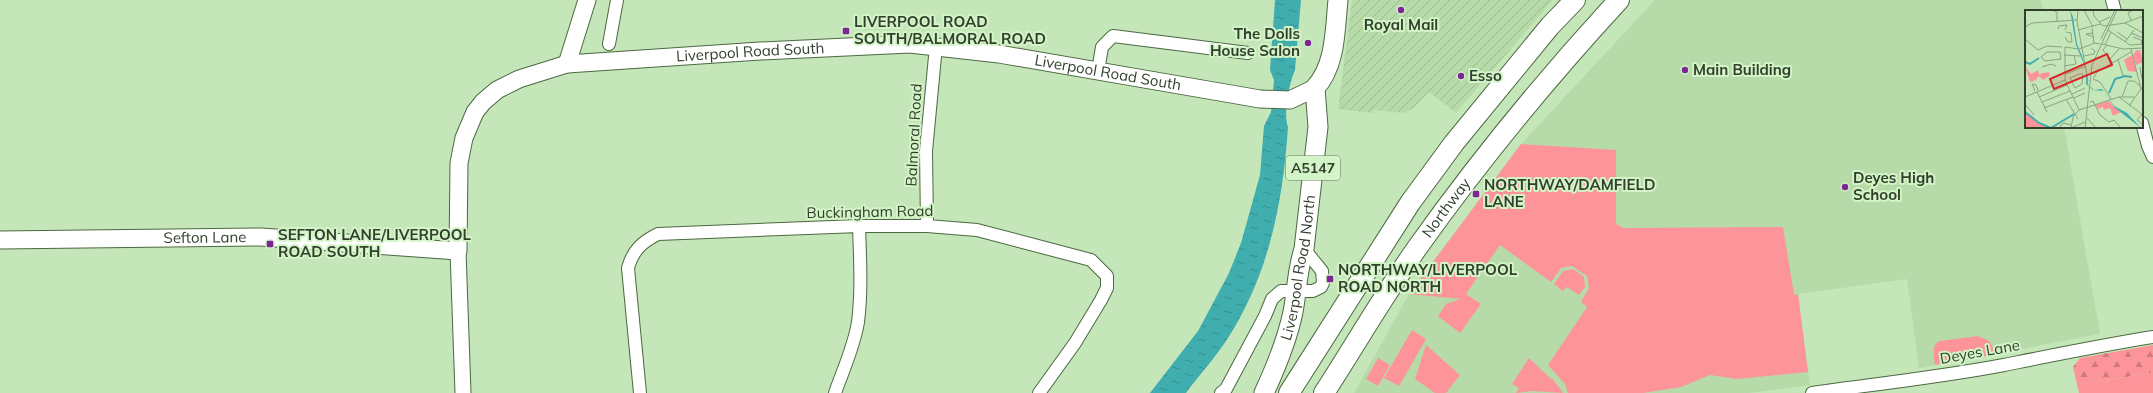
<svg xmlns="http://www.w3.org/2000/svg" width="2153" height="393" font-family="Mulish,sans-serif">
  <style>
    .built { fill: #b6dba8 }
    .industrial { fill: url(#industrial-furrows) }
    .green { fill: #fd9499 }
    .forest { fill: url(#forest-firs) }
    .water { fill: url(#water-ripples) }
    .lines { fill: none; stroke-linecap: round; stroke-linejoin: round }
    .minor-casing { stroke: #4c6941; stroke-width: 14 }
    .tertiary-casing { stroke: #4c6941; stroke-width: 17 }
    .secondary-casing { stroke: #4c6941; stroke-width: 19 }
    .primary-casing { stroke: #4c6941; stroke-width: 21 }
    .trunk-casing { stroke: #4c6941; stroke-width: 22 }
    .minor { stroke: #fff; stroke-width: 12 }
    .tertiary { stroke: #fff; stroke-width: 15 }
    .secondary { stroke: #fff; stroke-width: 17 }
    .primary { stroke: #fff; stroke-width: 19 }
    .trunk { stroke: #fff; stroke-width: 20 }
    .poi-dot { fill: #7d2796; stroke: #d2f4c6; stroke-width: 1.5 }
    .labels { text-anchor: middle; stroke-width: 4; stroke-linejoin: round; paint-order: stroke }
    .shield { fill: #d2f4c6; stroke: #62755b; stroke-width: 1 }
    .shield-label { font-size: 14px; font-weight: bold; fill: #323f2d }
    .poi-label { font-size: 15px; font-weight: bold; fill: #323f2d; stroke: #d2f4c6; text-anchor: start }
    .street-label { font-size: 15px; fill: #323f2d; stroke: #d2f4c6 }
    .inset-river { fill: none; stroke: #40adaf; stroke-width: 2 }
    .inset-road { fill: none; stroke: #8aa381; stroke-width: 1 }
    .view { fill: #d62828; fill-opacity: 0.15; stroke: #d62828; stroke-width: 2 }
    .inset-edge { fill: none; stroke: #323f2d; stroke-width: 2 }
  </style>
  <defs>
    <pattern id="industrial-furrows" width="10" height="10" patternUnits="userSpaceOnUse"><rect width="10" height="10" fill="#b6dba8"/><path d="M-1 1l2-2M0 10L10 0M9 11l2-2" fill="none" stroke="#9dbd91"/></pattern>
    <pattern id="forest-firs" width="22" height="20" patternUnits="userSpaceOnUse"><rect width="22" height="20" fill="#fd9499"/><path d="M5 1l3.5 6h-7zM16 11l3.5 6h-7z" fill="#cd7a7d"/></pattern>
    <pattern id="water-ripples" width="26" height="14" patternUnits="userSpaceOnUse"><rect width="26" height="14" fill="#40adaf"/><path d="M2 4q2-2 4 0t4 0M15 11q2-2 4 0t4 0" fill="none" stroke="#368e8f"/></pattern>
  </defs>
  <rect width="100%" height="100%" fill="#c5e6b9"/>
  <path class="built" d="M1655,0H2041L2043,11H2026V127H2064L2100,334L1919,368L1907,279L1798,294L1810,385L1750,393H1354L1409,294L1521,144Z"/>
  <path class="industrial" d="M1352,0H1553L1456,113L1429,92L1414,108L1404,113L1374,110L1373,113L1338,109Z"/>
  <path class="green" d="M1521,144L1616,150V224L1623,228L1783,227L1794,295L1798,294L1808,372L1737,379L1710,375L1681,387L1643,393H1568L1565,384L1548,365L1587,307L1581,302L1589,288L1587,276L1572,266L1561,268L1551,282L1500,245L1466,294L1481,304L1460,333L1438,316L1446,304L1461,299L1409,294Z
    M1573,269L1584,277L1585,287L1579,295L1567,287L1563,291L1554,284L1563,271Z
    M1412,330L1426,339L1399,386L1384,378Z
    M1978,336L1989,341L1997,354L1935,365C1934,355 1931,347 1939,341Z
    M1426,345L1460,375L1446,393H1435L1415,379Z
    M1378,358L1390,365L1378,386L1366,379Z
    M1529,358L1551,379L1552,378L1563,393L1532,391L1516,393L1519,388L1512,384Z
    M2153,373V393H2079L2077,384Z"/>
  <path class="forest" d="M2153,345V373L2077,384L2073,367L2080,358Z"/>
  <path class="water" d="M1275,0H1301L1295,70C1289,83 1283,114 1288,127C1283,202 1269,274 1228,338C1216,357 1199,375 1186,393H1150L1198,331L1229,273L1241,243L1260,175L1264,126L1271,112L1274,80L1270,70Z"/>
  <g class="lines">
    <defs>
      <path id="minor" d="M2112,0L2115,11
        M609,44L617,0
        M1098,71L1102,47L1113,36L1248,53
        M2142,123L2148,146L2153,157
        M927,226L926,151L936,46
        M640,393L628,268C633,250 642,242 658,234L859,226H927L977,230L1091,260L1107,276V288L1101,300L1075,343L1039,393
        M835,393C843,370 854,347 858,322C862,290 860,258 859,226
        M1221,393L1226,389L1265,316L1272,299L1281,291H1313L1321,287L1323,283L1322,271L1304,249
        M1812,393C1876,384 1941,377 2004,365C2054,355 2103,345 2153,337"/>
      <path id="tertiary" d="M458,251L463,393"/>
      <g id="secondary">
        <path d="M567,64L587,0"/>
        <path id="s1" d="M0,240L261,237L458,251L459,163L464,138L475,112L483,102L497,90L519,79L567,64L760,51L910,44L999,54L1260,99L1290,100L1315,88"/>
      </g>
      <g id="primary">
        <path id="s2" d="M1264,393C1276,367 1287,341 1293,312C1297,291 1297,270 1304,249L1318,127L1315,88C1336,65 1335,30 1338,0"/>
      </g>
      <g id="trunk">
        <path d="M1289,393L1410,203L1454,143L1550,26L1575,0"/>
        <path id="s3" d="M1324,393C1355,345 1384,295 1417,248C1479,161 1547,78 1619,0"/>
      </g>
    </defs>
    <use href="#minor" class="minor-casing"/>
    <use href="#tertiary" class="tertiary-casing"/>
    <use href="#secondary" class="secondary-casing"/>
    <use href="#primary" class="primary-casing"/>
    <use href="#trunk" class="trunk-casing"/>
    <use href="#minor" class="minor"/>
    <use href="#tertiary" class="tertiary"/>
    <use href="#secondary" class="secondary"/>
    <use href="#primary" class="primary"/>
    <use href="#trunk" class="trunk"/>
  </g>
  <g class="poi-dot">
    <circle cx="1401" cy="10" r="4"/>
    <rect x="842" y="27" width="8" height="8" rx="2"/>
    <circle cx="1308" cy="43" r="4"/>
    <circle cx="1685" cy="70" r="4"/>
    <circle cx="1461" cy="76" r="4"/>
    <circle cx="1845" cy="187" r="4"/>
    <rect x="1472" y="190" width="8" height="8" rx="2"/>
    <rect x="266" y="240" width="8" height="8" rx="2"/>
    <rect x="1326" y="275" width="8" height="8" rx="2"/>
  </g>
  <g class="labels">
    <rect class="shield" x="1286" y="156" width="54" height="24" rx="3"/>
    <g class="shield-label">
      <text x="1313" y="173">A5147</text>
    </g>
    <g class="poi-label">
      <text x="854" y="27">LIVERPOOL ROAD<tspan x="854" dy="17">SOUTH/BALMORAL ROAD</tspan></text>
      <text x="1401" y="30" text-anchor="middle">Royal Mail</text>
      <text x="1300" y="39" text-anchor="end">The Dolls<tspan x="1300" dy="17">House Salon</tspan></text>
      <text x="1693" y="75">Main Building</text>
      <text x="1469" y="81">Esso</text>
      <text x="1853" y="183">Deyes High<tspan x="1853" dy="17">School</tspan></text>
      <text x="1484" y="190">NORTHWAY/DAMFIELD<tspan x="1484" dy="17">LANE</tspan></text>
      <text x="278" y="240">SEFTON LANE/LIVERPOOL<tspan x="278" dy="17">ROAD SOUTH</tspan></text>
      <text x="1338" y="275">NORTHWAY/LIVERPOOL<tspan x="1338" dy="17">ROAD NORTH</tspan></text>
    </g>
    <g class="street-label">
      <text dy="5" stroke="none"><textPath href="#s1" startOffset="890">Liverpool Road South</textPath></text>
      <text dy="5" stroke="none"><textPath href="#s1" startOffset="1250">Liverpool Road South</textPath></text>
      <text transform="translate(914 135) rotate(-87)" y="5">Balmoral Road</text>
      <text dy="5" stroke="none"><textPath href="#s3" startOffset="222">Northway</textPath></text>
      <text transform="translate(870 212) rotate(-1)" y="5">Buckingham Road</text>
      <text dy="5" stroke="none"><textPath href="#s1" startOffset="205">Sefton Lane</textPath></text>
      <text dy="5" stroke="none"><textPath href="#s2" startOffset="131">Liverpool Road North</textPath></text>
      <text transform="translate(1980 352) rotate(-10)" y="5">Deyes Lane</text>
    </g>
  </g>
  <g transform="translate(2025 10)">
    <rect width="118" height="118" fill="#c5e6b9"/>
    <path d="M115,40L118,52L111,55L108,45L111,41H108ZM107,45L112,62L103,61L99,50ZM84,91L89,97L96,102L88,106L85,98L79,100L78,97L72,99L71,95ZM0,102L14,113L26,118H0Z" fill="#fd9499"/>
    <path d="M0,56L6,64L13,60L14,64L24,62L25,66L18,70L14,66L11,70L5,72Z" fill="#fd9499"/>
    <path d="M45,0L48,7L52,34L57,46L62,63L63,75L69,80L76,79L79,81L89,96L102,103L116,118L89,97L79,81L68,80L61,74V59L51,35Z" fill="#40adaf"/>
    <path class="inset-river" d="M0,52L5,54L14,48M84,83L90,69L100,66L107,67M0,102L14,113L26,118M26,118L49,104"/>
    <path class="inset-road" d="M53,0L52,11L63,71M59,0L68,17M68,0L69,6L76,14M29,1L32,2V12M106,10L103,3L108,0M74,12L85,7M100,13L118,23M0,17L7,13L52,10M67,18L69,33M33,19L34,16L42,15L40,20M53,20L75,14L79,16L100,13L118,6M83,20L105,35L118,34M92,22L102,29M68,23L61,24L68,27M106,23L118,28M40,27L43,32H47L46,23L41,22M108,27L116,30L117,34M0,29L13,40L22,36L37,37M76,29L90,0M100,32L109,20M77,34L98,39L118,38M80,35L86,22M82,35L78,40L88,53M40,37L54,39L70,33L75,34M106,39L116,79M39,45L56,46M59,46L69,44L70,41L66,38M85,49L94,39M93,49L98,66L100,65M20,51L16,47L22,42H35L36,49M20,51L36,49M39,56L51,54L49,45M17,57L26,54L31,56M115,57L117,69M41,64L61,56M54,64H58L57,74L50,78L45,68ZM68,69L72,62L106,42M68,69L75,72L87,90M40,70L54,100M10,81L7,74L11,75L13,80M12,82L22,102M47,84L60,78M0,87L40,70V37M14,87L42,75M94,87L118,105M97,87L103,71H109L115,76M49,88L60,83M41,89L53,109M17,92L45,81M65,92L68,91L75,105L84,112M0,94L9,105M104,96L118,76M19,98L48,87M117,104L112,110L118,115M62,108L71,118M84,112L89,110L96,118M37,118L35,116L39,113L46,115M46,118L48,107L54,100L94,87H109M46,118L60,112M60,118L67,55L92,0"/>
    <path class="view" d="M82,44L87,55L29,79L25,69Z"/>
    <rect width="118" height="118" class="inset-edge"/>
  </g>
</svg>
